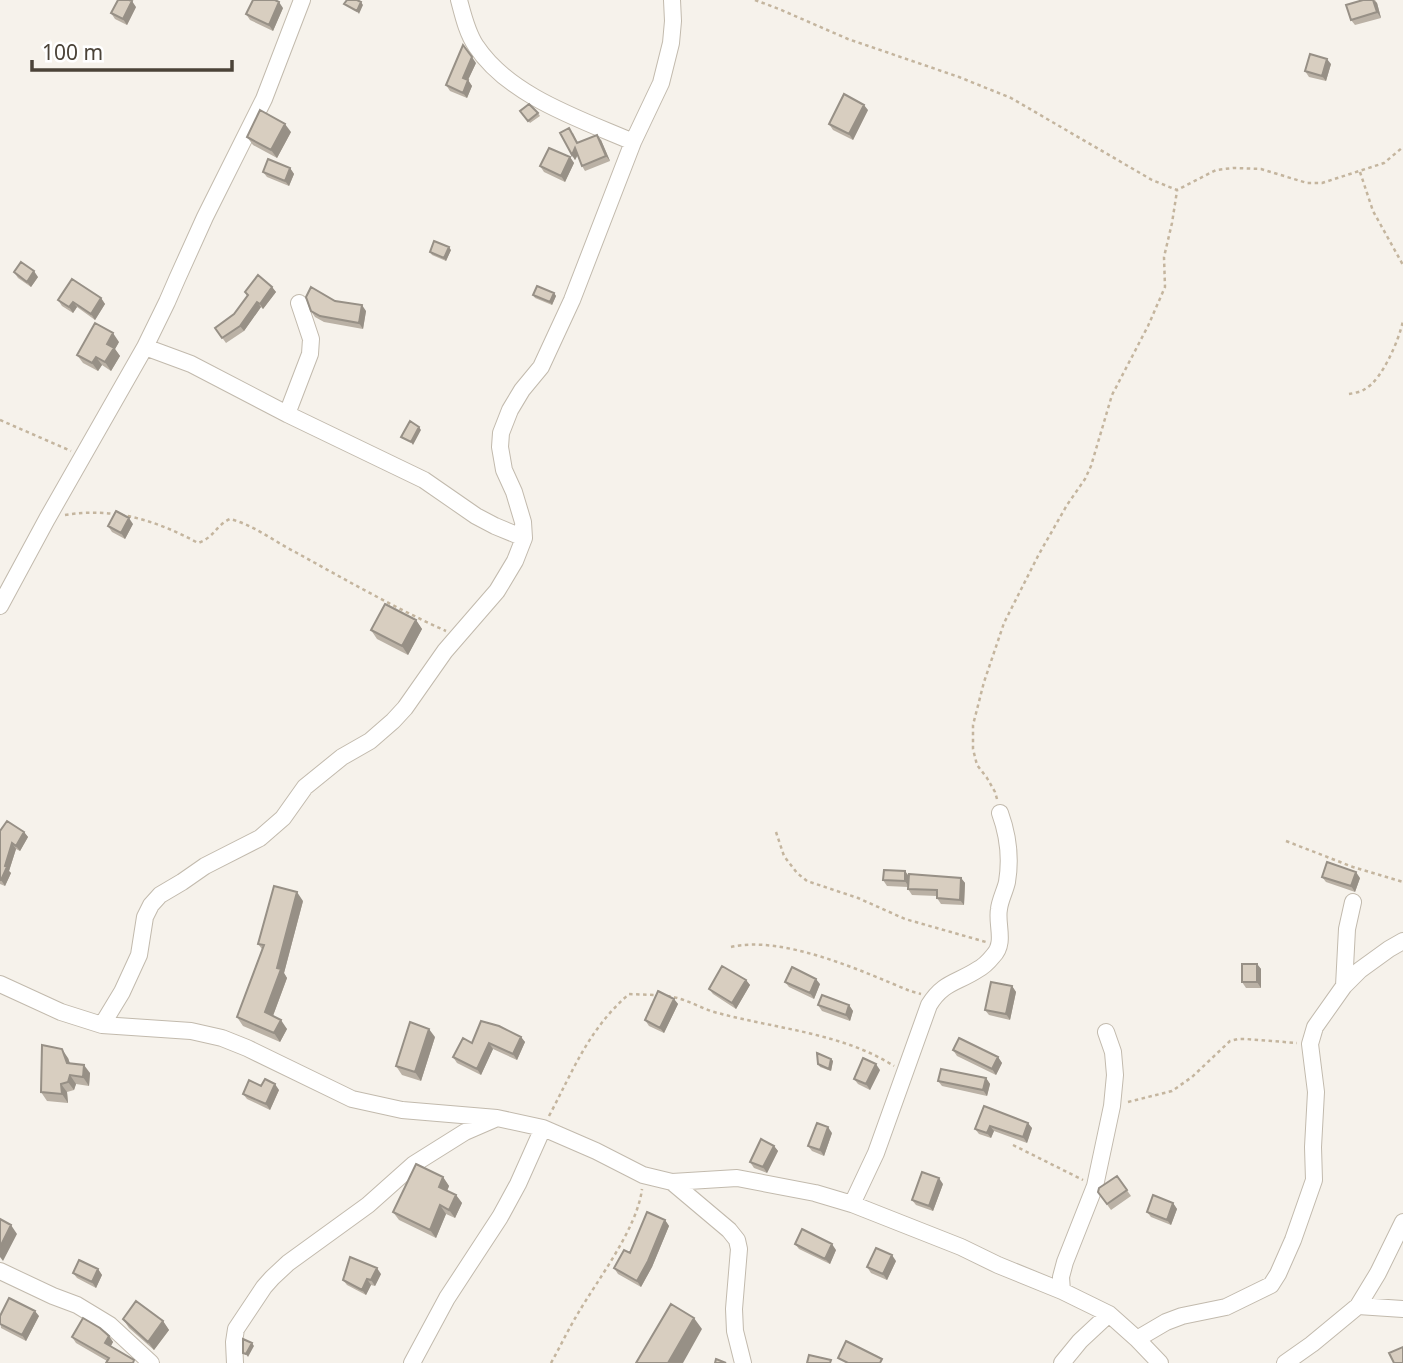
<svg xmlns="http://www.w3.org/2000/svg" width="1403" height="1363" font-family="'Noto Sans',sans-serif">
  <style>
    .lines { fill: none; stroke-linecap: round; stroke-linejoin: round }
    .street-casing { stroke: #c2baad; stroke-width: 18 }
    .path { stroke: #c4b59e; stroke-width: 2.5; stroke-dasharray: 3.5 3.5; stroke-linecap: butt }
    .street { stroke: #fff; stroke-width: 16 }
    .wall { fill: #bab1a5 }
    .shaded-wall { fill: #979086 }
    .building { fill: #d8cec0; stroke: #979086; stroke-width: 2 }
  </style>
  <rect width="100%" height="100%" fill="#f6f2eb"/>
  <g class="lines">
    <defs>
      <path id="street" d="M459,0C463,15 467,33 476,46C509,96 580,119 633,142
        M145,347L191,364L287,414L424,480L476,516L495,526L524,538
        M287,414L310,354L311,339L299,303
        M0,606L47,519L145,347L167,302L177,279L205,217L264,99L302,0
        M0,984L61,1012L102,1025L122,992L139,955L145,917L151,905L160,895L182,882L205,866L260,838L283,818L305,787L342,757L370,741L393,721L405,708L445,651L497,591L515,561L524,538L523,522L514,492L504,470L500,447L501,433L510,410L522,390L541,367L572,300L633,142L661,83L671,43L673,21L672,0
        M1344,986L1347,929L1353,902
        M102,1025L191,1031L222,1038L247,1048L352,1099L402,1110L497,1118L543,1128L596,1151L643,1175L672,1182L737,1178L815,1193L852,1204L961,1247L998,1265L1062,1291
        M1106,1032L1113,1052L1115,1075L1112,1106L1095,1186L1065,1262L1061,1277L1062,1291L1109,1314L1137,1339L1160,1363
        M672,1182L729,1230L737,1240L739,1249L734,1309L735,1331L743,1363
        M852,1204L876,1153L929,1005C943,982 957,983 977,970C983,967 989,961 993,956C1006,943 996,924 999,909C1000,900 1005,891 1007,882C1011,858 1008,835 1000,813
        M0,1271L53,1296L77,1305L110,1325L151,1363
        M1358,1306L1403,1309
        M1137,1339L1166,1322L1182,1316L1226,1307L1271,1285L1278,1274L1293,1240L1314,1180L1313,1147L1316,1092L1310,1044L1315,1027L1344,986L1360,970L1389,949L1403,941
        M235,1363L234,1342L236,1329L264,1287L272,1278L288,1263L368,1205L414,1164L465,1132L495,1119
        M412,1363L447,1298L500,1217L518,1184L543,1128
        M1062,1363L1080,1341L1109,1314
        M1285,1363L1312,1344L1358,1306L1378,1273L1403,1222"/>
    </defs>
    <use href="#street" class="street-casing"/>
    <path class="path" d="M755,0L779,9L848,39L959,77L1011,98L1152,180L1177,190L1216,170L1233,168L1261,169L1307,183H1322L1384,163L1403,147
      M1360,172L1373,211L1403,265
      M1349,394C1354,393 1361,392 1365,389C1382,380 1399,340 1403,321
      M0,420L71,451
      M65,515C113,507 156,520 198,543C215,537 215,526 230,519C254,525 275,542 297,553C346,580 395,608 446,631
      M997,799L995,792L987,778L977,765L973,749V725L984,682L1004,623L1039,554L1067,505L1085,479L1091,466L1112,395L1148,326L1165,287L1164,257L1172,223L1177,191
      M776,832L784,856L797,873L807,881L858,898L905,919L986,942
      M1286,841L1353,867L1403,882
      M731,947C783,935 862,971 910,991L921,994
      M667,996C686,998 701,1009 718,1013C777,1029 842,1033 894,1066
      M1128,1102L1172,1091L1192,1077L1230,1041L1238,1039H1246L1297,1043
      M549,1116C574,1069 588,1030 629,994L657,995
      M1013,1145L1083,1180
      M551,1363C560,1347 568,1330 577,1315C598,1279 637,1229 642,1189"/>
    <use href="#street" class="street"/>
  </g>
  <path class="wall" d="M1363,0H1375L1377,3L1381,18L1355,25L1351,20Z
    M136,7L127,25L115,19L111,13Z
    M283,8L273,31L250,20L246,14Z
    M476,63L468,80L472,86L467,98L450,91L446,85Z
    M1331,64L1326,81L1309,77L1305,71Z
    M868,110L853,140L833,130L829,124Z
    M520,111L538,113L540,116L530,123Z
    M291,132L277,158L253,145L247,137Z
    M573,133L578,143L601,140L610,161L585,171L582,166L578,155L575,160L572,155Z
    M570,157L574,163L565,182L544,172L540,166Z
    M290,168L294,174L289,186L267,177L263,172Z
    M451,250L446,261L432,255L430,252Z
    M14,272L38,277L31,287L18,278Z
    M272,287L276,292L263,309L261,307L244,331L226,343L215,328L234,314L247,296L245,292Z
    M554,293L556,296L552,305L535,298L533,295Z
    M101,298L105,304L95,320L77,307L73,313L62,306L58,300Z
    M335,301L366,311L363,329L324,322L315,317L311,311Z
    M119,342L115,349L120,356L111,371L102,365L98,371L83,363L77,355Z
    M133,524L125,539L112,532L108,526Z
    M416,620L422,629L408,655L377,639L371,630Z
    M0,831L24,832L28,837L20,851L16,849L9,871L11,873L5,886L0,884Z
    M905,871L909,876L961,878L965,883L964,905L941,904L937,898V896L912,895L908,889V887L887,886L883,880Z
    M1322,877L1360,878L1355,892L1326,882Z
    M303,901L284,973L287,978L273,1016L287,1029L280,1042L243,1026L237,1017L262,949L258,944Z
    M1257,964L1261,969V988H1246L1242,982Z
    M746,980L750,985L736,1009L713,994L709,989Z
    M785,982L820,984L814,999L789,987Z
    M1012,986L1016,992L1010,1020L989,1015L985,1010Z
    M674,999L678,1004L664,1033L649,1026L645,1020Z
    M818,1005H849L853,1011L850,1021L822,1011Z
    M435,1037L421,1081L402,1075L396,1066Z
    M521,1037L525,1042L517,1060L493,1049L481,1075L457,1063L453,1057L472,1043Z
    M953,1050L998,1057L1002,1063L996,1075L957,1056Z
    M68,1058L70,1064L90,1073L89,1086L76,1084L74,1090L67,1092L68,1103L47,1101L41,1092Z
    M831,1059L833,1061L831,1071L820,1067L818,1064Z
    M880,1070L870,1090L858,1084L854,1079Z
    M986,1078L990,1084L987,1096L942,1086L938,1081Z
    M261,1086L279,1090L270,1110L247,1099L243,1094Z
    M984,1106L1032,1128L1027,1143L994,1131L991,1138L979,1134L975,1129Z
    M832,1133L824,1156L812,1151L808,1146Z
    M774,1146L778,1151L767,1173L754,1168L750,1162Z
    M1117,1176L1131,1196L1111,1210L1098,1192Z
    M443,1177L449,1186L447,1191L456,1195L462,1203L455,1218L446,1214L436,1238L399,1220L393,1212Z
    M943,1184L933,1211L916,1205L912,1200Z
    M1173,1203L1177,1209L1171,1225L1151,1217L1147,1212Z
    M665,1220L669,1226L652,1267L641,1287L618,1274L614,1268Z
    M795,1244L836,1250L830,1264L799,1249Z
    M896,1261L887,1280L871,1273L867,1267Z
    M98,1269L102,1275L96,1288L77,1278L73,1273Z
    M381,1274L375,1286L371,1285L366,1295L347,1285L343,1280Z
    M0,1316H39L26,1341L1,1328Z
    M123,1319L163,1321L169,1330L154,1350L129,1328Z
    M109,1336L113,1342L111,1346L134,1360L107,1361L76,1343L72,1337Z"/>
  <path class="shaded-wall" d="M1373,0L1377,3L1381,18L1377,12Z
    M132,1L136,7L127,25L123,19Z
    M279,2L283,8L273,31L269,25Z
    M361,2L363,5L359,14L357,11Z
    M472,57L476,63L468,80L472,86L467,98L463,93V78Z
    M1327,59L1331,64L1326,81L1322,76Z
    M864,105L868,110L853,140L849,134Z
    M285,124L291,132L277,158L271,150Z
    M597,135L601,140L610,161L606,156Z
    M575,148L578,154L575,160L572,155Z
    M570,157L574,163L565,182L561,176Z
    M290,168L294,174L289,186L285,181Z
    M449,247L451,250L446,261L444,258Z
    M34,271L38,277L31,287L27,282Z
    M272,287L276,292L263,309L260,304Z
    M554,293L556,296L552,305L550,302Z
    M101,298L105,304L95,320L91,314Z
    M73,302L77,307L73,313L69,307Z
    M257,302L261,307L244,331L240,326Z
    M362,305L366,311L363,329L359,323Z
    M113,333L119,342L115,349L120,356L111,371L105,362L107,344Z
    M96,357L102,365L98,371L92,363Z
    M419,427L421,430L413,445L411,442Z
    M129,518L133,524L125,539L121,533Z
    M416,620L422,629L408,655L402,646Z
    M24,832L28,837L20,851L16,846Z
    M12,843L16,849L9,871L11,873L5,886L1,880Z
    M905,871L909,877V887L905,881Z
    M1356,872L1360,878L1355,892L1351,886Z
    M961,878L965,883L964,905L960,900Z
    M297,892L303,901L284,973L287,978L271,1021L265,1012Z
    M1257,964L1261,969V988L1257,982Z
    M816,979L820,984L814,999L810,993Z
    M746,980L750,985L736,1009L732,1003Z
    M1012,986L1016,992L1010,1020L1006,1014Z
    M674,999L678,1004L664,1033L660,1028Z
    M849,1005L853,1011L850,1021L846,1015Z
    M281,1020L287,1029L280,1042L274,1033Z
    M429,1029L435,1037L421,1081L415,1072Z
    M521,1037L525,1042L517,1060L513,1054Z
    M489,1043L493,1049L481,1075L477,1069Z
    M62,1049L68,1058L73,1072L67,1063Z
    M998,1057L1002,1063L996,1075L992,1069Z
    M831,1059L833,1061L831,1071L829,1069Z
    M876,1064L880,1070L870,1090L866,1084Z
    M84,1065L90,1073L89,1086L83,1077Z
    M70,1075L76,1084L74,1090L68,1082Z
    M986,1078L990,1084L987,1096L983,1090Z
    M61,1084L67,1092L68,1103L62,1094Z
    M275,1084L279,1090L270,1110L266,1104Z
    M1028,1123L1032,1128L1027,1143L1023,1137Z
    M990,1126L994,1131L991,1138L987,1133Z
    M828,1127L832,1133L824,1156L820,1150Z
    M774,1146L778,1151L767,1173L763,1167Z
    M443,1177L449,1186L445,1196L439,1187Z
    M939,1178L943,1184L933,1211L929,1206Z
    M456,1195L462,1203L455,1218L449,1210Z
    M1173,1203L1177,1209L1171,1225L1167,1220Z
    M440,1205L446,1214L436,1238L430,1230Z
    M665,1220L669,1226L652,1267L641,1287L637,1281Z
    M11,1225L17,1234L3,1261L0,1257V1247Z
    M832,1244L836,1250L830,1264L825,1259Z
    M892,1255L896,1261L887,1280L883,1274Z
    M377,1268L381,1274L375,1286L371,1280Z
    M98,1269L102,1275L96,1288L92,1282Z
    M367,1279L371,1285L366,1295L362,1290Z
    M35,1311L39,1316L26,1341L22,1335Z
    M694,1318L702,1329L683,1363H668Z
    M163,1321L169,1330L154,1350L148,1342Z
    M109,1336L113,1342L109,1349L105,1343Z
    M252,1343L254,1346L248,1357L246,1354Z"/>
  <path class="building" d="M118,0H129L132,1L123,19L111,13Z
    M253,0H275L279,2L269,25L246,14Z
    M347,0H357L361,2L357,11L344,4Z
    M1363,0H1373L1377,12L1351,20L1346,5Z
    M463,45L472,57L463,78L468,80L463,93L446,85Z
    M1310,54L1327,59L1322,76L1305,71Z
    M844,94L864,105L849,134L829,124Z
    M529,104L538,113L528,121L520,111Z
    M260,110L285,124L271,150L247,137Z
    M569,128L577,143L597,135L606,156L582,166L575,148L572,155L560,133Z
    M549,148L570,157L561,176L540,166Z
    M268,159L290,168L285,181L263,172Z
    M434,241L449,247L444,258L430,252Z
    M21,262L34,271L27,282L14,272Z
    M258,275L272,287L260,304L257,302L240,326L222,338L215,328L234,314L248,295L245,292Z
    M72,279L101,298L91,314L73,302L69,307L58,300Z
    M537,286L554,293L550,302L533,295Z
    M311,287L335,301L362,305L359,323L320,316L311,311L306,297Z
    M95,323L113,333L107,344L114,348L105,362L96,357L92,363L77,355Z
    M410,421L419,427L411,442L401,437Z
    M116,511L129,518L121,533L108,526Z
    M385,604L416,620L402,646L371,630Z
    M7,821L24,832L16,846L12,843L5,866L7,867L1,880H0V831Z
    M1327,862L1356,872L1351,886L1322,877Z
    M884,870L905,871V881L883,880Z
    M909,874L961,878L960,900L937,898V890L908,889Z
    M274,886L297,892L277,968L281,969L265,1012L281,1020L274,1033L237,1017L264,945L258,944Z
    M1242,964H1257V982H1242Z
    M722,966L746,980L732,1003L709,989Z
    M792,967L816,979L810,993L785,982Z
    M991,982L1012,986L1006,1014L985,1010Z
    M658,991L674,999L660,1028L645,1020Z
    M822,995L849,1005L846,1015L818,1005Z
    M481,1021L499,1026L521,1037L513,1054L489,1043L477,1069L453,1057L463,1038L472,1043Z
    M410,1022L429,1029L415,1072L396,1066Z
    M959,1038L998,1057L992,1069L953,1050Z
    M42,1045L62,1049L67,1063L84,1065L83,1077L70,1075L68,1082L61,1084L62,1094L41,1092Z
    M817,1053L831,1059L829,1069L818,1064Z
    M863,1058L876,1064L866,1084L854,1079Z
    M941,1069L986,1078L983,1090L938,1081Z
    M265,1079L275,1084L266,1104L243,1094L249,1080L261,1086Z
    M984,1106L1028,1123L1023,1137L990,1126L987,1133L975,1129Z
    M817,1123L828,1127L820,1150L808,1146Z
    M761,1139L774,1146L763,1167L750,1162Z
    M416,1164L443,1177L439,1187L456,1195L449,1210L440,1205L430,1230L393,1212Z
    M922,1172L939,1178L929,1206L912,1200Z
    M1117,1176L1127,1190L1107,1204L1098,1192L1099,1188Z
    M1153,1195L1173,1203L1167,1220L1147,1212Z
    M647,1212L665,1220L648,1261L637,1281L614,1268L624,1250L630,1253Z
    M0,1219L11,1225L0,1247Z
    M802,1229L832,1244L825,1259L795,1244Z
    M876,1248L892,1255L883,1274L867,1267Z
    M350,1257L377,1268L371,1280L367,1279L362,1290L343,1280Z
    M79,1260L98,1269L92,1282L73,1273Z
    M9,1298L35,1311L22,1335L0,1324V1316Z
    M136,1301L163,1321L148,1342L123,1319Z
    M671,1304L694,1318L668,1363H636Z
    M83,1318L100,1328L109,1336L105,1343L134,1360L133,1363H106L109,1358L72,1337Z
    M243,1339L252,1343L246,1354L243,1353Z
    M846,1341L882,1359L880,1363H848L838,1358Z
    M1403,1347V1363H1394L1389,1353Z
    M809,1355L831,1360L830,1363H807Z
    M716,1359L726,1363H715Z"/>
  <path d="M32 60v10h200v-10" fill="none" stroke="#4b4338" stroke-width="3.5"/>
  <text x="42" y="60" font-size="21" fill="#4b4338" stroke="#ffffff" stroke-width="5" paint-order="stroke">100 m</text>
</svg>
